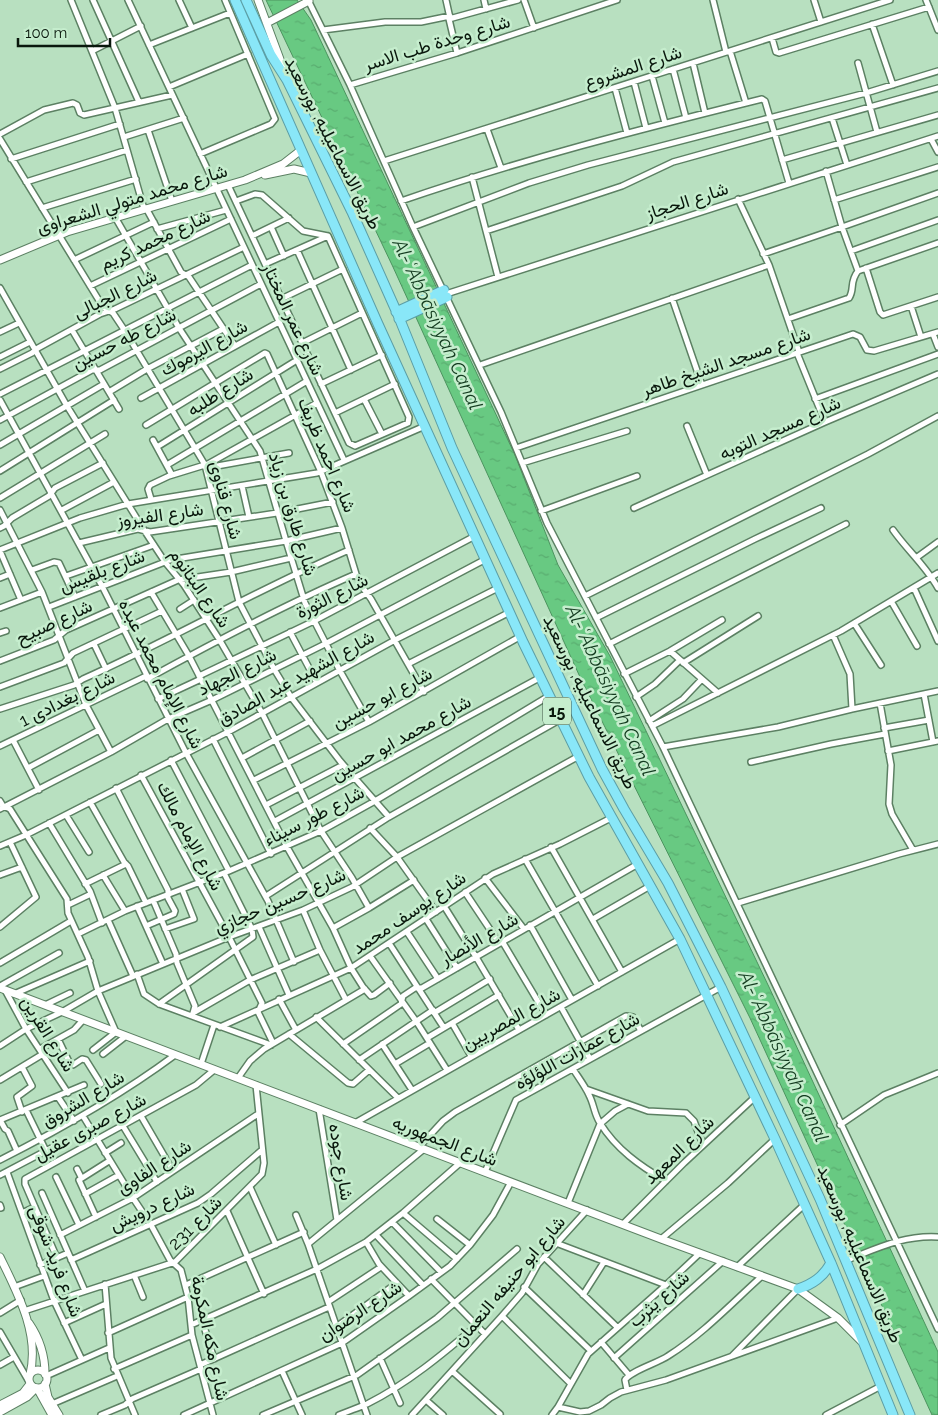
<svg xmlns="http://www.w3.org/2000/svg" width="938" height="1415" font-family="Raleway,Vazirmatn,sans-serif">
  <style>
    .water { fill: url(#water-ripples); stroke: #4c945f }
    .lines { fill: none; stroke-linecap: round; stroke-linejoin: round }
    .street-casing { stroke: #5c8063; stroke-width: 8 }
    .secondary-casing { stroke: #5c8063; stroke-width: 9 }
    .highway-casing { stroke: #5c9ea5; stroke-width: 11 }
    .street { stroke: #fff; stroke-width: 5 }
    .secondary { stroke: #fff; stroke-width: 7 }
    .highway { stroke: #89e7f8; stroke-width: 9 }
    .labels { text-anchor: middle; stroke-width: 5; stroke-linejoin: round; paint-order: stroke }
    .shield { fill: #c5edcd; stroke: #415746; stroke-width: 1 }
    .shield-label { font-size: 16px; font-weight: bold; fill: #09170c }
    .street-label { font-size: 18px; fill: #09170c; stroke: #c5edcd }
    .water-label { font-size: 19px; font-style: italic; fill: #133b1f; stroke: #c5edcd }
  </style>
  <defs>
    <pattern id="water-ripples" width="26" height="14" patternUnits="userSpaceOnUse" patternTransform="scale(1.25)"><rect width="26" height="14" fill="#68c982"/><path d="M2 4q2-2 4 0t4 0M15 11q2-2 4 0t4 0" fill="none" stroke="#59ac6f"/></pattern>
  </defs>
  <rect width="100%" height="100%" fill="#b8e0c0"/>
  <path class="water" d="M266,0H297L311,20L515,455L558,565L610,656L769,987L938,1352V1415H932L750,1018L580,677L393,267Z"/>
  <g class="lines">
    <defs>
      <path id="street" d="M71,0L115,108L144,209
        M93,0L139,102
        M128,0L344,460
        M179,0L192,28
        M308,0L350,85L413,227L501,412L547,523L663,747L938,1329
        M446,0L450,18
        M484,0L486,9
        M524,0L534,28
        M713,0L726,52
        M814,0L821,22
        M926,0L938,30
        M872,24L893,85
        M323,30L385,22H421L450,16
        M772,38L776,52L779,53L929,7
        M149,45L230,13
        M92,51L141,26
        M730,51L746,103
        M457,53L449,19L518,0
        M693,63L705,113
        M858,63L877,132
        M673,69L686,118
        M652,76L665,123
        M634,82L646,128
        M350,85L457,53L617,0
        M169,87L248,54
        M615,88L627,133
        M832,118L847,165
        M487,129L501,168
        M148,130L172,201
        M0,134L44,110L73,103L77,105L80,113L84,115L172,95
        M124,137L184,118
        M0,139L103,307L113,313L125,331L205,465L239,602L274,669L291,697L340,761L389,817
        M931,139L938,152
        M200,154L271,124L275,119L225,0
        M11,159L120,124
        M782,160L938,115
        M384,161L890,0
        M826,171L842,227L858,271
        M472,177L498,277
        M26,182L127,150
        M228,185L349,443L355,446L408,423L409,417L328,236L303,231L262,195L255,194L236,201
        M738,199L769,265L799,352
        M834,200L938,167
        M401,201C520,160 641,129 762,99L765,101L789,183
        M42,208L136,179
        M146,208L181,272L189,277L235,346
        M115,217L179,328L260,451L286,541L305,603L340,671L369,722
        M271,227L284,256
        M413,227L529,183L588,165L866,93L938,71
        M157,229L226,210
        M486,231L622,186L673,162L938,88
        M252,236L289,218
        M297,250L351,370
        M851,251L938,220
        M763,254L842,227L938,193
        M74,260L154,222
        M265,264L328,236
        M866,268L880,312L883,315L938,297
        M90,286L231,219
        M0,288L67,406L144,530L165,562L184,585L219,639L262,713L321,831L352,878L369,908
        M446,294L938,136
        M672,298L702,385
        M281,299L343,269
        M911,306L921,337
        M788,319L849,298C855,289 849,282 858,271L938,243
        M72,330L119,409
        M0,332L19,323
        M933,334L938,347
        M302,343L362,313
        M797,353L825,422
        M0,357L30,342
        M480,365L769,265
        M0,369L32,353L38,348L100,314L115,309L244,247
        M321,384L382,355
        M109,392L147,369L223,329
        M0,394L252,265
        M141,398L279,322
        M364,399L382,434
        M815,399L938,354
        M0,400L102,586L186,753L268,901L294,962
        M335,413L395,384
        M0,420L92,370H100L261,284
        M146,425L265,353L267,354L321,472L342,528L356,574L363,588L371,599L424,692
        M687,426L707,475
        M153,440L172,475
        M0,445L104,384
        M157,447L297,360
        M516,448L853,334L860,337L867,350L874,351L938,332
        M522,463L627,431
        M167,465L307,381
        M206,468L289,453
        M0,471L114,400
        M242,486L249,517
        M0,498L105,434
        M151,499L148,489L150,485L169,476L208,464L317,403
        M634,508L825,422L938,374
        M0,510L42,592L86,705L111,752
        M62,510L114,482
        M541,511L637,476
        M0,528L4,526L12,518L49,496L55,488L103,463
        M893,530C907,550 926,566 938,588
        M79,543L138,529L150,532L277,513L333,502
        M0,550L80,518L128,504L317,473L425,426
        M0,551L21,600
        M916,558L938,542
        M164,561L286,541L342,528
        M32,570L54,562L59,563L75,597
        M66,576L154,545
        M0,578L10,574
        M914,588L938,641
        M151,592L189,656L287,847L333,928L351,968L363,987L371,996L374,995L390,983
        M585,596L868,454L938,416
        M891,601L917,646
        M49,607L165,562
        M0,608L42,592
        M180,609L194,600
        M596,618L755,539L821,508
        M854,623L881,665
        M290,632L317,683
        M0,633L6,631
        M833,635L850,674L852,709
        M94,644L106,669
        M609,644L846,524
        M670,651L718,693
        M0,661L54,640L66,630L178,580L231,572L291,558
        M683,663L758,616
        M408,664L510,612
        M624,674L670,651L722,620
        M199,676L314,621L475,536
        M147,679C216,641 284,605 356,574
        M0,687L64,663L73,653L162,611
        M924,694L933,742
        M636,697L655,684L680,660
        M158,699L201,679
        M880,703L891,765L889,804L892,814L913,850
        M0,709L74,685L83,679C173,639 258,589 349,550
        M649,721L683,699L702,679
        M652,726L841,631L938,573
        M884,728L929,720
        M213,739L271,854
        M13,740L39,790
        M0,746L146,676
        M663,747L778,727L852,709L938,691
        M888,751L938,741
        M242,758L310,721
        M171,760L229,871
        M751,762L831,744L885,734
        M28,768L99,730
        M141,775L229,937L262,1003L258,1012L273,1043
        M254,780L369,722L521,636
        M116,788L168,890V898L175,911L174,914L146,926
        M0,801L3,806L10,809L67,899L68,913L88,957L98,991L116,1032L93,1050
        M90,802L124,862L128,866L146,903
        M266,805L343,765
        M0,809L111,752L168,719L212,700L325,644L486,559
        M66,815L89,852
        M275,821L541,677
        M49,823L90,891L102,923
        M370,828L397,857L436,912
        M0,846L26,835L228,732L395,640L498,588
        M551,847L622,972
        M525,859L598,986
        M0,875L22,867
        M103,875L125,911
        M485,878L524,929
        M85,884L126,864
        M465,892L499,943
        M266,896L389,817L561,719
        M153,900L176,954L177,963L195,1006L193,1013
        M738,903L899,854L938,844
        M68,905L91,894
        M137,906L163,964
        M444,906L476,957L519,1030
        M303,910L320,950L346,1000
        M426,919L457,968
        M593,919L650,886
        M108,920L133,976
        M530,925L572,1000
        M0,927L36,897L10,842
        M259,927L289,995
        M333,928L369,908L414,880
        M165,929L194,919L182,889
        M407,932L438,979
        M78,934L125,911L229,871L321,831L375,801L549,696
        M502,941L546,1015
        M389,943L444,1028
        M370,956L416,1021L447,1070
        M0,963L71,921
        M137,974L144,994L159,1004L271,1045
        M0,986L59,953
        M5,990L26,1029L68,1093
        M14,994L90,961
        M279,999L296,1030
        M159,1004L253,937L252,929L224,873
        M45,1005L70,993
        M561,1007L590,1059
        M193,1013L250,980L320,950
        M434,1013L490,979
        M316,1017L398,1098
        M452,1023L471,1056
        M220,1027L351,968L493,874L560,844L611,818
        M289,1034L348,1083L353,1084L369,1070
        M427,1038L499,995
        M58,1039L70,1064L73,1065L82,1059L86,1060L101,1084
        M343,1044L401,1004L403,996L415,988H422L638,864
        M382,1044L412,1090
        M0,1046L26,1029L62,1012L98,991L229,937L303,910L352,887L397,857L579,756
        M40,1049L74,1030L83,1020
        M103,1054L126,1036
        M359,1060L433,1010
        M201,1064L214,1025
        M395,1064L430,1043
        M573,1069C578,1077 585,1086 589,1095C594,1104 594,1114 600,1123C616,1149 640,1166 666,1181
        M238,1078L250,1061L264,1049L365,989
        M0,1080L43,1054
        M586,1089L648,1111L686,1113L694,1121L703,1145
        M58,1097L74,1121
        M319,1109L337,1220
        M26,1110L46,1151
        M22,1112L17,1097L32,1086L22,1067
        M83,1116L133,1198L151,1225L170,1260L181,1270L188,1297L192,1335L213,1415
        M141,1116L173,1171
        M0,1120L84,1085
        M0,1120L5,1129L8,1131L17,1151
        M355,1123L680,939
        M840,1125L884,1095L938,1073
        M123,1126L157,1182
        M419,1147L443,1121L455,1112L626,1016L633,1017L641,1031
        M105,1153L121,1143
        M0,1160C61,1129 120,1096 175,1055
        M77,1169L81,1177
        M7,1172L54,1301L82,1360
        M485,1172L516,1100L721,987
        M0,1175L57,1145
        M56,1177L79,1225
        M250,1187L276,1245
        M42,1193L85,1291
        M85,1194L119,1175
        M568,1203L600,1124L615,1111L628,1104
        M0,1205L1,1208
        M227,1211L264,1294
        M22,1213L35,1207
        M403,1213L457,1259
        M296,1215L308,1244L367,1415
        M96,1217L79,1180L109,1161
        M437,1219L470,1245
        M392,1222L441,1272
        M623,1224L684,1163L755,1097
        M60,1235L133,1198L258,1114
        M376,1235L423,1285
        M661,1239L728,1183L775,1139
        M366,1242L379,1264L409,1296
        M556,1243L666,1285
        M308,1244L424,1149
        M544,1257L617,1327
        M57,1258L25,1184V1179L196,1085L214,1070
        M71,1260L198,1203L211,1194L262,1150
        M847,1260C878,1248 904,1235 938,1237
        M40,1265L68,1253
        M737,1267L804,1205
        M134,1275L143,1297
        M431,1279L485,1334
        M105,1284L111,1358L135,1415
        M186,1285L304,1232
        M14,1287L44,1276
        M524,1287L591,1351
        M583,1295L604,1262
        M328,1302L381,1267
        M24,1311L175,1262L262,1174L264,1163L256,1085
        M0,1313L21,1300
        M502,1316L571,1384
        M202,1320L214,1359
        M64,1323L106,1304
        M191,1325L317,1269L366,1242L403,1213L460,1163
        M336,1327L397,1283
        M0,1332L28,1380
        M108,1333L188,1297
        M601,1342L629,1375
        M732,1356L798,1289
        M380,1358L400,1403
        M614,1358L723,1261
        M0,1365L14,1357
        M200,1365L329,1307
        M114,1369L192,1335
        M282,1371L302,1415
        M452,1371L500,1414
        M46,1376L109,1348
        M627,1390L625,1380C630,1371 658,1363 668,1356C703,1334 732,1303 762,1276
        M426,1400L443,1415
        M52,1404L117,1376
        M558,1407L580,1412L589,1411L601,1405L610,1398L621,1392L666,1380L838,1318
        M101,1415L125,1405L132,1399L201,1369
        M184,1415L342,1343L409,1296L450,1266L470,1245L493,1215L511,1182
        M263,1415L357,1375L437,1318L517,1249
        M339,1415C348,1411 358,1408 367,1404C407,1384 443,1354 477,1325
        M412,1415L502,1316L522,1293L538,1264L587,1210
        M552,1415L558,1407L588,1354L666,1285L700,1253
        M826,1415L881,1386"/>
      <path id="secondary" d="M258,0L284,70
        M267,23L309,1
        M265,175L294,169L311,173
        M0,260L67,232L245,180L283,164L301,150
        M0,988L661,1239L798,1289L838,1318L861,1341
        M0,1257C17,1292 40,1334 30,1374
        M29,1323C40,1339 45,1354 45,1374
        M29 1379a9 9 0 1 1 18 0a9 9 0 1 1-18 0Z
        M45,1384L48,1397L59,1415
        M37,1388L52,1415
        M0,1405L23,1393L30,1384
        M0,1412L27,1397L36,1388"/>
      <path id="highway" d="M235,0L378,324L523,642L589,777L680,939L775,1139L831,1263L893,1415
        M246,0L271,55L287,80L352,212L398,315L452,448L602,769L624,809L668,883L721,987L820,1199L910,1415
        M396,312L444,290
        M399,319L447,297
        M798,1289C813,1284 823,1277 831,1263"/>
    </defs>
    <use href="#street" class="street-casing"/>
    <use href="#secondary" class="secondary-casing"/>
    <use href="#highway" class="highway-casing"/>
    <use href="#street" class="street"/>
    <use href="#secondary" class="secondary"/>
    <use href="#highway" class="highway"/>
  </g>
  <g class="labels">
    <rect class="shield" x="543" y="697.5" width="28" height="27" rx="4"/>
    <g class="shield-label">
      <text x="557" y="717">15</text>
    </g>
    <g class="street-label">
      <text transform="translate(437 43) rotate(-17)" y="6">شارع وحدة طب الاسر</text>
      <text transform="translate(633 67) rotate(-18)" y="6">شارع المشروع</text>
      <text transform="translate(333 143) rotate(63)" y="6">طريق الاسماعيليه, بورسعيد</text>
      <text transform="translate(132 199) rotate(-17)" y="6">شارع محمد متولي الشعراوى</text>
      <text transform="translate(687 201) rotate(-18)" y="6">شارع الحجاز</text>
      <text transform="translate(155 240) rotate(-25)" y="6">شارع محمد كريم</text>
      <text transform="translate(115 294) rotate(-26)" y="6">شارع الجبالى</text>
      <text transform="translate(293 319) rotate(65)" y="6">شارع عمر المختار</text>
      <text transform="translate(124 339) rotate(-27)" y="6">شارع طه حسين</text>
      <text transform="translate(204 348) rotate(-29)" y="6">شارع اليرموك</text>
      <text transform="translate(726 362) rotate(-19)" y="6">شارع مسجد الشيخ طاهر</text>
      <text transform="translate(220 392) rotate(-32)" y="6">شارع طلبه</text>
      <text transform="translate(780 428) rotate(-24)" y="6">شارع مسجد التوبه</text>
      <text transform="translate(327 455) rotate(67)" y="6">شارع احمد ظريف</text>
      <text transform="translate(226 500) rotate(75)" y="6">شارع قناوى</text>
      <text transform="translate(293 514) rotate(73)" y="6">شارع طارق بن زياد</text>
      <text transform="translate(160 515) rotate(-8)" y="6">شارع الفيروز</text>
      <text transform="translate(102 571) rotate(-21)" y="6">شارع بلقيس</text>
      <text transform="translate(200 588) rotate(55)" y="6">شارع البتانوم</text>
      <text transform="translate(332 596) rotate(-27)" y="6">شارع الثورة</text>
      <text transform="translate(54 622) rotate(-25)" y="6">شارع صبيح</text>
      <text transform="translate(237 672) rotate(-26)" y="6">شارع الجهاد</text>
      <text transform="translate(161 674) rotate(63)" y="6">شارع الإمام محمد عبده</text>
      <text transform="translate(296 678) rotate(-29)" y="6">شارع الشهيد عبد الصادق</text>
      <text transform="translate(382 698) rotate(-28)" y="6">شارع ابو حسين</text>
      <text transform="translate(67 699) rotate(-26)" y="6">شارع بغدادى 1</text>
      <text transform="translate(590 702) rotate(64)" y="6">طريق الاسماعيليه, بورسعيد</text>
      <text transform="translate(401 738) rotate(-29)" y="6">شارع محمد ابو حسين</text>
      <text transform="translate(314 816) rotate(-27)" y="6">شارع طور سيناء</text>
      <text transform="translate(190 836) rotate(62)" y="6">شارع الإمام مالك</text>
      <text transform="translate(280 901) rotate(-23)" y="6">شارع حسين حجازي</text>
      <text transform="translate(409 913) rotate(-34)" y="6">شارع يوسف محمد</text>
      <text transform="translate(479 939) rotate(-30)" y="6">شارع الأنصار</text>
      <text transform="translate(511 1019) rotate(-29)" y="6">شارع المصريين</text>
      <text transform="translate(48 1034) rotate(58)" y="6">شارع القرين</text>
      <text transform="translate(577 1051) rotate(-29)" y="6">شارع عمارات اللؤلؤه</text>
      <text transform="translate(83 1099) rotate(-31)" y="6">شارع الشروق</text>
      <text transform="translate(90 1127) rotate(-28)" y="6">شارع صبرى عقيل</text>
      <text transform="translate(445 1141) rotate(21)" y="6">شارع الجمهوريه</text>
      <text transform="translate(679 1150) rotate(-44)" y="6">شارع المعهد</text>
      <text transform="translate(341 1162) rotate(81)" y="6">شارع جوده</text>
      <text transform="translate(154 1167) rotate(-33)" y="6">شارع الفاوى</text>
      <text transform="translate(152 1207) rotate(-25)" y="6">شارع درويش</text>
      <text transform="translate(195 1223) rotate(-45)" y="6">شارع 231</text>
      <text transform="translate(860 1254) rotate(67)" y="6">طريق الاسماعيليه, بورسعيد</text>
      <text transform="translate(56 1261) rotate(69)" y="6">شارع فريد شوقى</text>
      <text transform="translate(509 1281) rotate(-50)" y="6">شارع ابو حنيفه النعمان</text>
      <text transform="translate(659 1299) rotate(-42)" y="6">شارع يثرب</text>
      <text transform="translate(360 1311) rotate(-33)" y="6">شارع الرضوان</text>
      <text transform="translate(210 1338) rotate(78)" y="6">شارع مكه المكرمة</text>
    </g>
    <g class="water-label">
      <text transform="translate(438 324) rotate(65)" y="7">Al-ʿAbbāsiyyah Canal</text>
      <text transform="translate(611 690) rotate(65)" y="7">Al-ʿAbbāsiyyah Canal</text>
      <text transform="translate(784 1056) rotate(65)" y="7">Al-ʿAbbāsiyyah Canal</text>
    </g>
  </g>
  <path d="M18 38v8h92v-8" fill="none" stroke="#09170c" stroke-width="2.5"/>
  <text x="25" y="38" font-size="15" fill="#09170c" stroke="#c5edcd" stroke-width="4" paint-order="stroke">100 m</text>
</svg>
